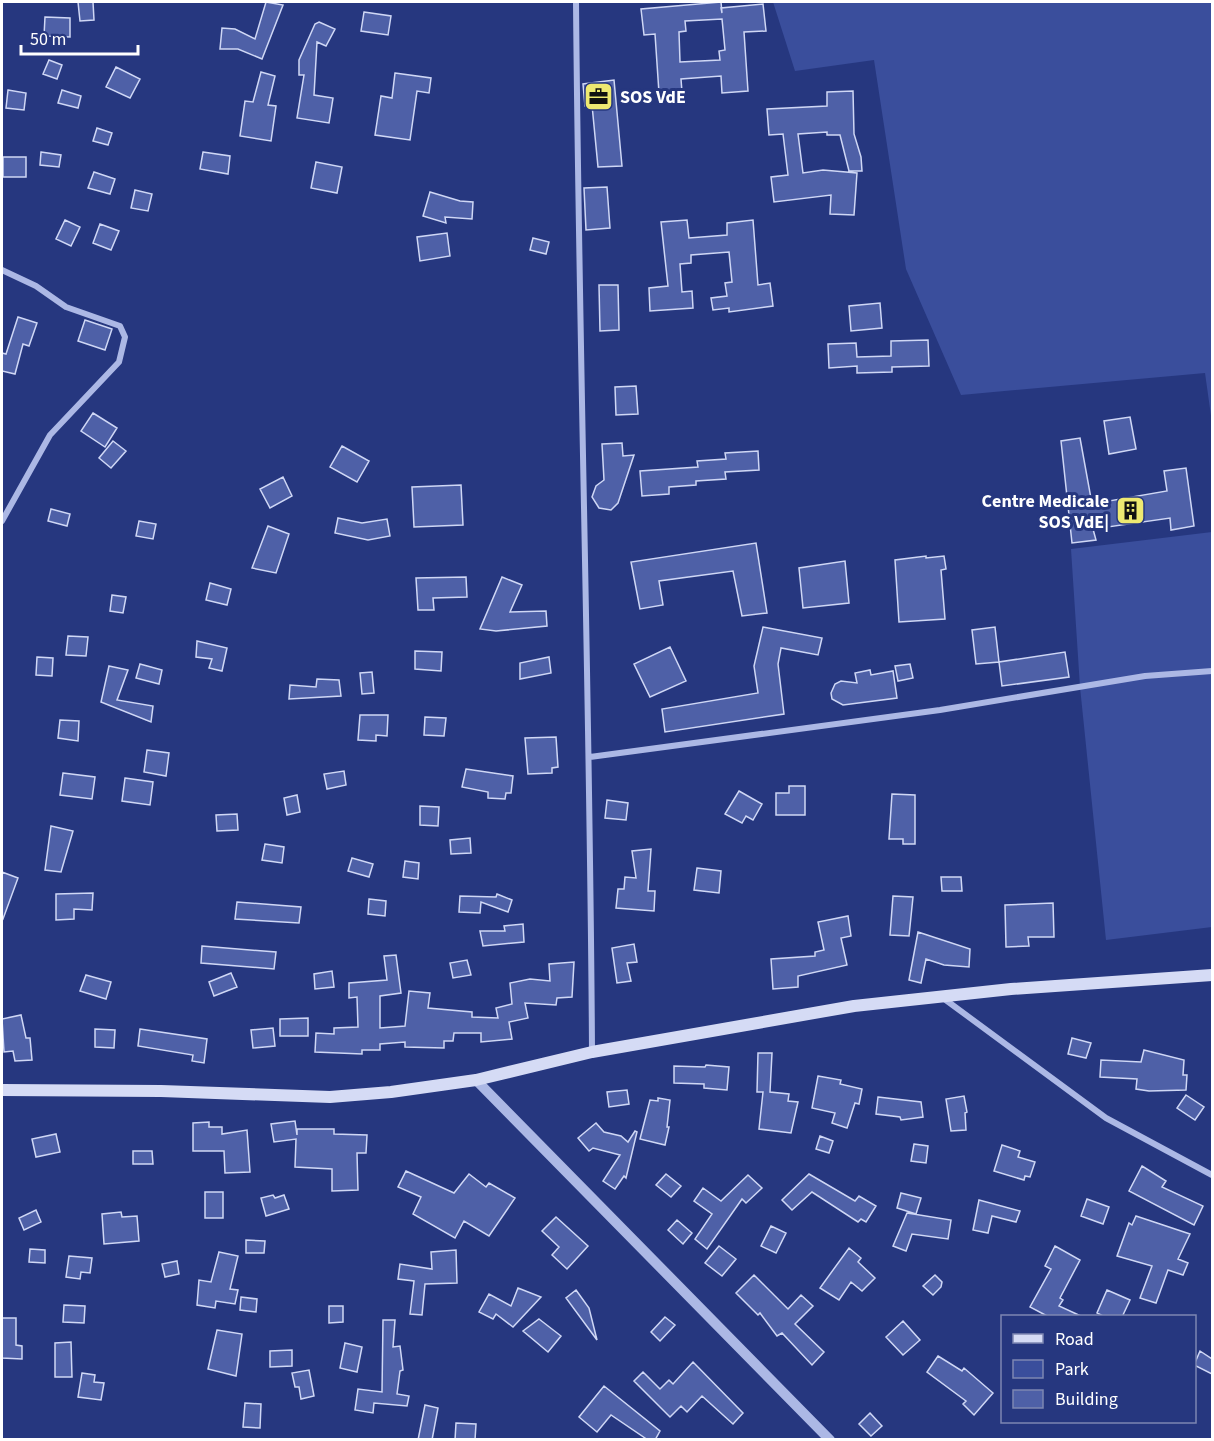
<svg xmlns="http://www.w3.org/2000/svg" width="1214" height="1441" font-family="'Source Sans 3',sans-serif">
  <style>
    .green { fill: #3a4e9c }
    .building { fill: #4e60a7; stroke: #cfd7f5; stroke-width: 1.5; fill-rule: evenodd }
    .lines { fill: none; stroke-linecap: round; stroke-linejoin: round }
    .minor { stroke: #acb8e5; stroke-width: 6 }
    .tertiary { stroke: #acb8e5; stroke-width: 10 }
    .secondary { stroke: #d5dbf5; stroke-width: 12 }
    .labels { text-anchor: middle; stroke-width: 6; stroke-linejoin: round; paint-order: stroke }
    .poi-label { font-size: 18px; font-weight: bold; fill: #fff; stroke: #26377f; text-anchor: start }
  </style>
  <rect width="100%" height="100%" fill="#26377f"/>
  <path class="green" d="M773,2H1212V423L1205,373L961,395L906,269L874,60L795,71Z
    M1212,532V927L1106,940L1080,687L1071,549Z"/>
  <path class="building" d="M78,2H93L94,20L80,21Z
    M266,2L283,5L262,59L238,49H220L222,28L235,29L255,39Z
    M721,2L722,13L721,8L763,4L766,31L744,32L748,91L722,93L721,76L681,79L682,92L659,93L655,34L644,35L641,9ZM722,19L725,50L719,51L720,60L680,62L679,32L686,31L685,21Z
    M364,12L391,16L388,35L361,31Z
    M45,17L70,18V37L44,36Z
    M319,22L335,29L326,46L317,42L314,95L333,98L329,123L297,118L304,75H299V60L315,24Z
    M49,60L62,65L57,79L43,74Z
    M116,67L140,79L130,98L106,87Z
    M261,72L275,76L268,105L276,106L271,141L240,136L245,101L253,102Z
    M395,73L431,78L429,93L417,91L410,140L375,135L381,96L392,98Z
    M614,80L622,166L598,167L592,105L585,106L583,84Z
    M8,90L26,93L24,110L6,108Z
    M62,90L81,96L78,108L58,103Z
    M853,91L854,134L861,157L862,171H849L840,135H827V132L798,134L803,173L823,170L857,173L854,215L830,214L831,195L774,202L771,177L788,175L783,134L769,135L767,109L827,106V92Z
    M97,128L112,133L108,145L93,141Z
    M41,152L61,155L59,167L40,165Z
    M203,152L230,156L228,174L200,169Z
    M3,157H26V177H3Z
    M316,162L342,167L337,193L311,188Z
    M94,172L115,179L110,194L88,188Z
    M607,187L610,228L586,230L584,188Z
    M135,190L152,194L148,211L131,208Z
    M430,192L460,201L473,202L472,219L445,217L446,223L423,216Z
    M65,220L80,227L71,246L56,239Z
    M687,220L689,238L727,235V223L753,220L758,285L770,283L773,306L729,312V308L713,310L711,298L727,296L725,283L732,282L729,252L691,255V263L680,264L682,292L692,291L693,308L650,311L649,288L668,286L661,222Z
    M100,224L119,231L111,250L93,243Z
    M447,233L450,256L420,261L417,237Z
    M533,238L549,242L546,254L530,250Z
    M599,285H618L619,330L600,331Z
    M880,303L882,328L851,331L849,306Z
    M18,317L37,323L29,346L23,344L15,374L2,371V353L6,354Z
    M85,320L112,329L105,350L78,341Z
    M928,340L929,366L892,367V372L857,373V366L829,368L828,344L856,343L857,357L891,356V341Z
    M636,386L638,414L616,415L615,387Z
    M93,413L117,428L105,447L81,431Z
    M1130,417L1136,449L1109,454L1104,421Z
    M1080,438L1092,504L1167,491L1164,471L1186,468L1194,526L1171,530L1170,518L1093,529L1096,540L1072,543L1061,441Z
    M113,441L126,451L111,468L99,458Z
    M622,443L623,456L634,455L618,503L611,510L599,508L592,497L596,486L604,480L602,444Z
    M342,446L369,461L357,482L330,467Z
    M758,451L759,470L725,472L726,479L696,481V485L669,487V494L642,496L640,471L698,467L697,461L726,459L725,453Z
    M283,477L292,496L270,508L260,489Z
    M461,485L463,525L414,527L412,487Z
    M51,509L70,514L67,526L48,521Z
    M338,518L362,523L387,519L390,536L368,540L335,533Z
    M139,521L156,524L153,539L136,536Z
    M268,526L289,534L276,573L252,568Z
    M756,543L767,613L742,616L733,571L659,581L663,605L640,609L631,562Z
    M926,556V558L944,556L946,569L941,570L945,619L899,622L895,560Z
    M845,561L849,603L803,608L799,568Z
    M466,577L467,597L433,598L434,610H418L416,578Z
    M502,577L522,585L510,612L546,611L547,626L496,631L480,629Z
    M210,583L231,589L227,605L206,600Z
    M112,595L126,597L123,613L110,611Z
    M763,627L822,638L818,655L781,648L778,664L784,714L665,732L662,709L758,693L754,666Z
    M995,627L999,662L976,664L972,630Z
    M68,636L88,637L86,656L66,655Z
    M197,641L227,648L222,671L209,668L212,659L196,657Z
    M670,647L686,681L650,697L634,664Z
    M415,651L442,652L441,671L415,669Z
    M1065,652L1069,677L1002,686L999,662Z
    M37,657L53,658L52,676L36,675Z
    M549,657L551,673L520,679V663Z
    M140,664L162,670L159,684L136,678Z
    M910,664L913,678L898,681L895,666Z
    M109,666L128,670L117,700L153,706L151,722L101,702Z
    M870,670L871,675L893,671L897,698L843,705L832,699L831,693L835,684L841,681L857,683L855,673Z
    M372,672L374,693L362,694L360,673Z
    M317,679L339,680L341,696L289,699L290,685L316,687Z
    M360,715H388L387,736L376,735V741L358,740Z
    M425,717L446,718L444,736L424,735Z
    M60,720L79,721L78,741L58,738Z
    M556,737L558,767L552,768V773L528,774L525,738Z
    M147,750L169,753L166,776L144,772Z
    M466,769L513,776L511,793H506L505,799L488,798V792L462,787Z
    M344,771L346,785L327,789L324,774Z
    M63,773L95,777L92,799L60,795Z
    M125,778L153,782L150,805L122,801Z
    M789,786H805V815H776V793H789Z
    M739,791L762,804L753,820L746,816L742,823L725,814Z
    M892,794L915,795V844H903V839H889Z
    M297,795L300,812L287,815L284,798Z
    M607,800L628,803L626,820L605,818Z
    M420,806L439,807L438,826L420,825Z
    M237,814L238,830L217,831L216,815Z
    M51,826L73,831L61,872L45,870Z
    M470,838L471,853L451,854L450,840Z
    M265,844L284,847L282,863L262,860Z
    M651,849L648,891H655L654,911L616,908L618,889H624L625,877L636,878L632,851Z
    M352,858L373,864L369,877L348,871Z
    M405,861L419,863L418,879L403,877Z
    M697,868L721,871L719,893L694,890Z
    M2,872L18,878L3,919L2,918Z
    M941,877H961L962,891H942Z
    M93,893L92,910L74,909V919L56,920V894Z
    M497,894L512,900L508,912L481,902L480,913L459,912L460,896L496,897Z
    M893,896L913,897L909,936L890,935Z
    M369,899L386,901L385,916L368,914Z
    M237,902L301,907L299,923L235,919Z
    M1053,903L1054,937H1028L1029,946L1006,947L1005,905Z
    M848,916L851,936L841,938L847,965L798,976V987L773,989L771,959L815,956V952L824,950L818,922Z
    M523,924L524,942L483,946L480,931H505L504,926Z
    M918,932L970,949L969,967L944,965L926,959L921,983L909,980Z
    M634,944L637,962L627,963L631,981L617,983L612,948Z
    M202,946L276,952L274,969L201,963Z
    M396,955L401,993L380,996V1028L405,1026L409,991L430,993L428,1008L472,1012V1017L498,1018L496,1008L512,1004L510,983L530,979L550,981L549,964L574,962L572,997L557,998L556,1005L525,1003L528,1018L509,1022L512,1039L481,1042V1033H454L453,1041H444V1048L405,1047V1042L380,1044V1050H362V1054L315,1052L316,1033L334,1034V1028L358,1027L357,997L349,998V983L387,980L384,956Z
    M467,960L471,975L453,978L450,963Z
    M332,971L334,987L315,989L314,974Z
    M231,973L237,987L214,996L209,982Z
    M86,975L111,982L106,999L80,991Z
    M21,1015L26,1038H30L32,1060L15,1061L13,1051L4,1052L2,1019Z
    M308,1018V1036H280V1019Z
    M273,1028L275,1046L253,1048L251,1030Z
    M95,1029L115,1030L114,1048L95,1047Z
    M140,1029L207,1039L204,1063L192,1061L193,1055L138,1046Z
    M1072,1038L1091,1043L1086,1058L1068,1054Z
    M1144,1050L1184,1060L1183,1075H1187L1186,1090L1149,1091L1136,1089L1137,1079L1100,1077L1101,1060L1141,1062Z
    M758,1053H772L770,1092L789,1094L788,1101L798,1102L791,1133L759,1129L763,1092H757Z
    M706,1065L729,1067L727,1090L704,1088V1084L674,1083V1066L705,1067Z
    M818,1076L841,1080L840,1084L862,1089L859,1104L855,1103L847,1128L832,1123L835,1113L812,1108Z
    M627,1090L629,1104L609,1107L607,1092Z
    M1186,1095L1204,1107L1195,1120L1177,1108Z
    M964,1096L967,1112L965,1113L966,1130L951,1131L946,1099Z
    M878,1097L921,1102L923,1117L901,1120L900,1117L876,1114Z
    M658,1098L670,1100L667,1127H669L665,1145L640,1139L650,1100L658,1101Z
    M295,1121L297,1135V1129H334V1134L367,1135L366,1153H357L358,1190L332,1191V1169L295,1167L296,1139L274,1142L271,1124Z
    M209,1122V1127H222V1134L247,1130L250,1172L225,1173L224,1151H193V1123Z
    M596,1123L604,1132L621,1136L628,1142L635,1131L637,1132L626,1178L624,1176L615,1189L603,1181L620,1155L593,1148L589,1151L578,1138Z
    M56,1134L60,1152L36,1157L32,1139Z
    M820,1136L833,1141L829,1153L816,1149Z
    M914,1144L928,1146L926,1163L911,1161Z
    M1002,1145L1020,1151L1018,1157L1035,1162L1030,1177L1025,1176L1024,1180L994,1171Z
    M133,1151H152L153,1164H133Z
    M1142,1166L1166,1181L1162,1187L1203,1206L1194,1225L1129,1191Z
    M406,1171L454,1193L469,1174L486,1187L489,1183L515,1198L489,1236L464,1221L455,1238L413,1214L421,1197L398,1187Z
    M666,1174L681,1186L671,1197L656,1185Z
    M809,1174L855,1201L859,1196L876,1206L866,1222L861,1219L858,1222L812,1192L792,1210L782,1200Z
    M748,1175L762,1188L746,1203L742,1199L707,1249L695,1239L712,1214L694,1201L703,1188L721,1201Z
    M205,1192H223V1218H205Z
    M901,1193L921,1198L916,1214L897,1208Z
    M273,1195L275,1198L284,1195L289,1209L266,1216L261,1198Z
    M1087,1199L1109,1207L1103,1224L1081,1216Z
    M979,1200L1020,1211L1016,1222L992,1216L988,1233L973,1230Z
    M36,1210L41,1222L24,1230L19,1218Z
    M121,1212L122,1217L137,1216L139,1241L104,1244L102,1214Z
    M907,1213L951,1220L948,1239L912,1234L906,1251L893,1246Z
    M1136,1216L1190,1234L1178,1259L1188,1263L1183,1275L1168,1270L1156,1303L1140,1298L1152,1266L1117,1256L1129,1223L1132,1225Z
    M556,1217L588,1246L567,1269L552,1255L559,1247L542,1231Z
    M677,1220L692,1233L683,1244L668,1230Z
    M771,1226L786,1233L776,1253L761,1246Z
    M246,1240L265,1241L264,1253H246Z
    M719,1246L736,1259L722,1276L705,1263Z
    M1055,1246L1080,1260L1060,1298L1063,1300L1059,1306L1083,1317H1049L1030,1307L1051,1269L1045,1266Z
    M849,1248L861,1258L858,1262L875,1278L862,1291L851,1282L839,1300L820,1288Z
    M30,1249L45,1250V1263L29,1262Z
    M456,1250L457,1283L425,1284L422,1315L410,1314L414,1281L398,1279L400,1264L432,1269L431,1252Z
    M219,1252L238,1256L230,1289L238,1290L235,1304L216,1301L215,1308L197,1305L199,1280L211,1282Z
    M69,1256L92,1258L90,1273L81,1272L80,1279L66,1277Z
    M177,1261L179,1274L165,1277L162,1264Z
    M754,1275L788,1309L801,1295L813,1306L795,1324L824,1352L812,1365L782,1333L777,1336L760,1313L758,1315L736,1293Z
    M935,1275L942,1282L941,1287L933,1295L923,1286Z
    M518,1288L541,1297L513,1327L496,1314L493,1319L479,1312L489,1294L511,1306Z
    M576,1290L589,1308L597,1340L566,1298Z
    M1107,1290L1130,1300L1122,1317H1105L1097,1313Z
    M241,1297L257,1299L256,1312L240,1310Z
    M64,1305L85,1306L84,1323L63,1322Z
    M329,1306H343V1322L329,1323Z
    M665,1317L675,1325L660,1341L651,1332Z
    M2,1318H16V1345L22,1346V1359L2,1358Z
    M539,1319L561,1336L548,1352L523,1331Z
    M383,1320H395L393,1347L400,1346L403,1370L400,1371L397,1394L409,1396L407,1406L374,1403L373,1413L355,1410L358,1389L382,1392Z
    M903,1321L920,1340L903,1355L886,1337Z
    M217,1330L242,1334L236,1376L208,1369Z
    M71,1342L72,1377H55V1343Z
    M345,1343L362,1347L357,1372L340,1368Z
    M292,1350V1366L270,1367V1351Z
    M1200,1351L1212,1359V1374L1194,1365Z
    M938,1356L962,1371L964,1368L993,1393L974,1415L963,1404L966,1401L927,1372Z
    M693,1362L743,1413L733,1424L702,1396L687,1412L681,1406L670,1417L634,1381L643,1372L660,1389L669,1380L673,1384Z
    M309,1370L314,1396L301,1399L299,1387H295L292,1373Z
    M82,1373L95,1375L94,1382L104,1383L101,1400L78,1397Z
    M604,1386L660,1431L655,1440H648L611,1415L597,1432L579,1417Z
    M245,1403L261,1404L260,1428L243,1427Z
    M425,1405L438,1408L432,1440H418Z
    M870,1413L882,1426L871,1436L859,1424Z
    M456,1423L476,1424L475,1440H455Z"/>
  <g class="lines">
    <path class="minor" d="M576,2C579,352 590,701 592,1051
      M2,270L36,286L66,307L120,326L125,337L119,362L50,435L2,521
      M590,757L940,710L1145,676L1212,671
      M943,998L1106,1118L1212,1175"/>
    <path class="tertiary" d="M476,1080L830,1440"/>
    <path class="secondary" d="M2,1090L161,1091L330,1097L391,1092L476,1080L592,1052L854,1006L1011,989L1212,975"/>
  </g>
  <defs>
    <symbol id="office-square" viewBox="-11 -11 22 22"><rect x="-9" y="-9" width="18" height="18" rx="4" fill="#eee971" stroke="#26377f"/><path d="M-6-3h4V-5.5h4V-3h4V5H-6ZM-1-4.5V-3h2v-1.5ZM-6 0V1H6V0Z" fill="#111"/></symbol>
    <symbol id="building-square" viewBox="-11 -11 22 22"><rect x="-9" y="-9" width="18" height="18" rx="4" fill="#eee971" stroke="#26377f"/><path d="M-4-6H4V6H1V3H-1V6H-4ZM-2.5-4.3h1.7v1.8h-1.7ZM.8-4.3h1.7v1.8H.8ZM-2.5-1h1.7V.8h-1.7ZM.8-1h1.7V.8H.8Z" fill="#111"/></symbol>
  </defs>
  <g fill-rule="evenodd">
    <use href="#office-square" x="582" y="80" width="33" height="33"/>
    <use href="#building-square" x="1114" y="494" width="33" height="33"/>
  </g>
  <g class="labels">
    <g class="poi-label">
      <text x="620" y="103">SOS VdE</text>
      <text x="1109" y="507" text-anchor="end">Centre Medicale<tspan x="1109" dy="21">SOS VdE|</tspan></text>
    </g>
  </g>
  <rect width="1214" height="1441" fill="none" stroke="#ffffff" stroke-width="6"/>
  <rect x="1001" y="1315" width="195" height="108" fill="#26377f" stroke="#7d87b2" stroke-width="1.5"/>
  <rect x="1013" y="1334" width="30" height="9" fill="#d5dbf5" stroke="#7d87b2" stroke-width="1.5"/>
  <text x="1055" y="1345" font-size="18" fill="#ffffff">Road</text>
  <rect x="1013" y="1360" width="30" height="18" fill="#3a4e9c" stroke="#7d87b2" stroke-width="1.5"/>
  <text x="1055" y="1375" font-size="18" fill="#ffffff">Park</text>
  <rect x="1013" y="1390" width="30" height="18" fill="#4e60a7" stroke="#7d87b2" stroke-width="1.5"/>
  <text x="1055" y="1405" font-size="18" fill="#ffffff">Building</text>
  <path d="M21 45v9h117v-9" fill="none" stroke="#ffffff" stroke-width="3"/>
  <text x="30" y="45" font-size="18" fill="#ffffff" stroke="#26377f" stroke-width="4.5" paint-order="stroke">50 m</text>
</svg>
